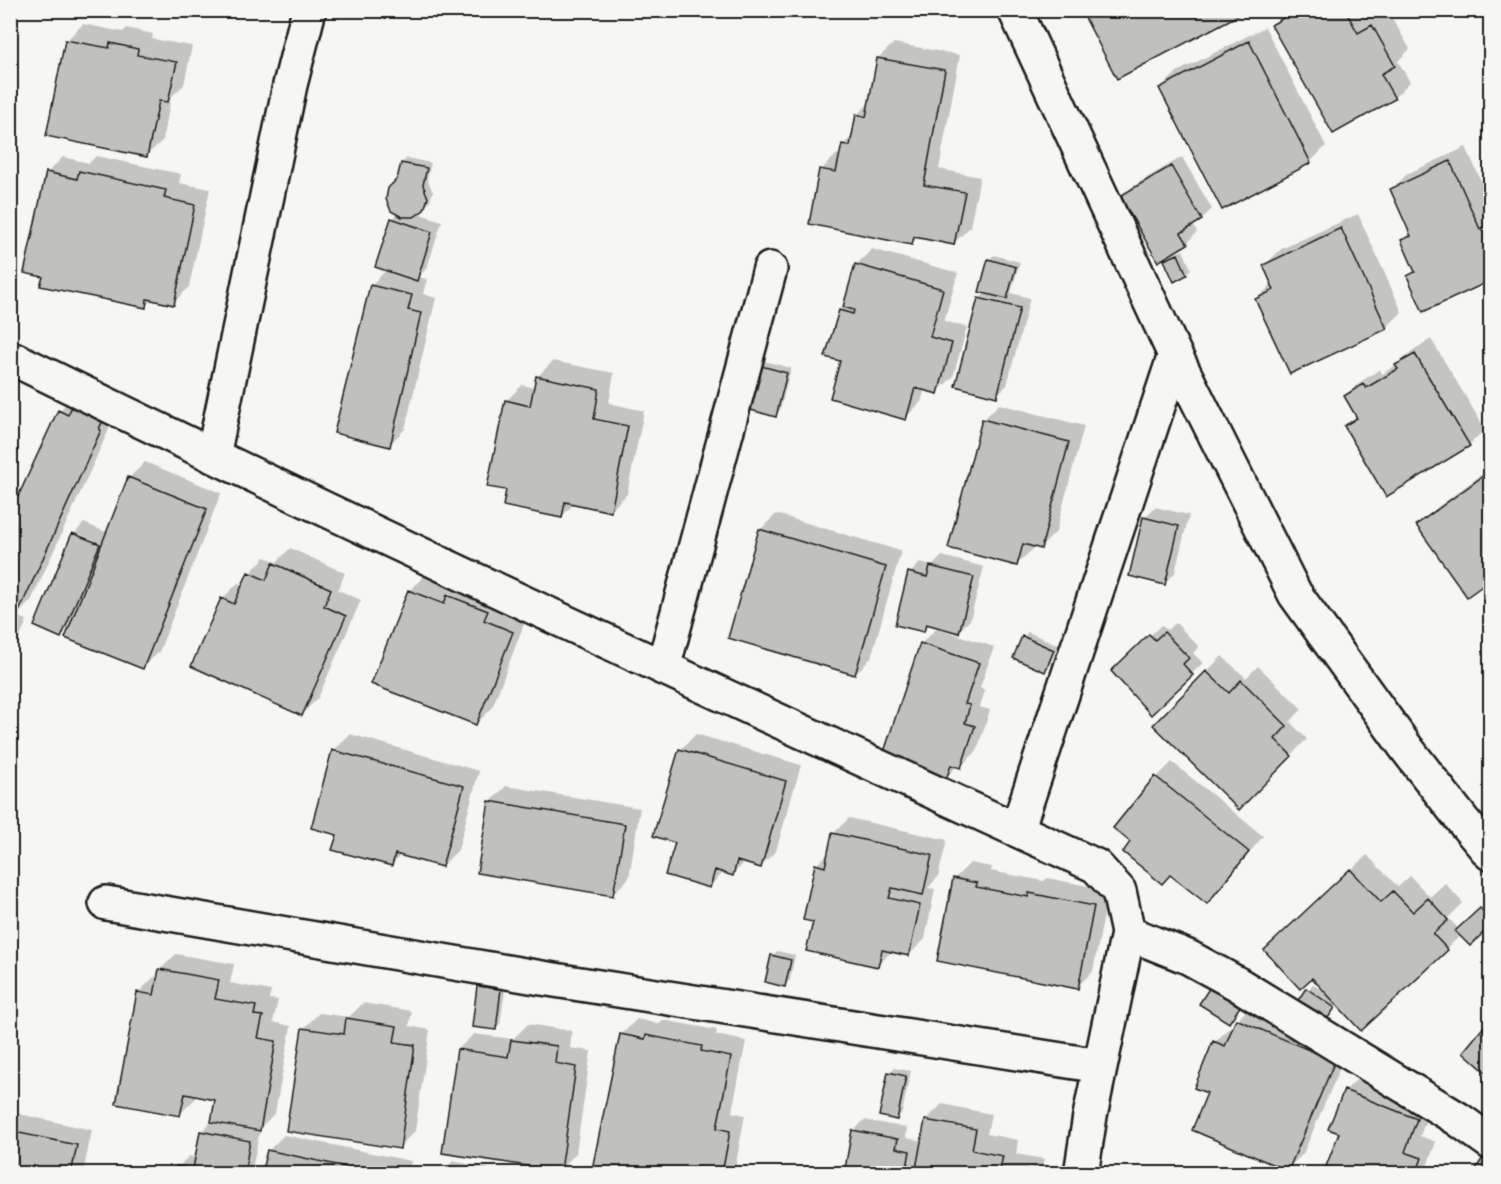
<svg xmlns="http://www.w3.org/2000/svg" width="1501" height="1184" font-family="'Comic Neue',sans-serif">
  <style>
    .shadow { fill: #0003; fill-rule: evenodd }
    .building { fill: #c0c0bd; stroke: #1c1c1c; stroke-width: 1.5 }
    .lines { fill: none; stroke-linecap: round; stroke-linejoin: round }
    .minor-casing { stroke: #1c1c1c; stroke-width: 38 }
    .minor { stroke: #f6f6f2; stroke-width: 33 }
  </style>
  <rect width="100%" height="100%" fill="#f6f6f2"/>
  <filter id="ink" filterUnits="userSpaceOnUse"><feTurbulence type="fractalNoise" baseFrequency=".0167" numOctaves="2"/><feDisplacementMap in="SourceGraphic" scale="12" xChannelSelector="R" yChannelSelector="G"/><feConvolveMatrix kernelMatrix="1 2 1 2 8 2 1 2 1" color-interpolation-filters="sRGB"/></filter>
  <g filter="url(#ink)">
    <path class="shadow" d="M1288,10H1370L1374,18L1388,11L1410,49L1398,61L1410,82L1394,98L1273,25Z
      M83,24L123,32L127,28L153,34L152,39L192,46L184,85L171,97L163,140L147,155L48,134L67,40Z
      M1265,27L1326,146L1310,162L1161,88L1177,72Z
      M894,43L960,55L939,169L980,177L970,227L954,243L918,237L912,243L821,170L837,154L841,155L843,145L853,135L857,115L870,102L878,58Z
      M1466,147L1490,201V279L1424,310L1409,276L1416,269L1402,240L1411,232L1392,190L1407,174Z
      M96,156L181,174L179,183L210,189L189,287L173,303L153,299L145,307L45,276L47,173L63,157L89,163Z
      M1182,157L1212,209L1202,219L1193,224L1197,232L1187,243L1122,196L1133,186Z
      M407,158L431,163L427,179L433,192L429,203L417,213L442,221L427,268L418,277L427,279L423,294L436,298L405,429L389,445L371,286L387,269L393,219L398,213V179L402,163Z
      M1358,214L1402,312L1386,328L1257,299L1273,283L1265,265L1281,249Z
      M872,249L958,273L944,321L967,327L953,377L937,392L925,389L921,402L905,418L840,311L845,306L856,265Z
      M1183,250L1191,269L1186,274L1166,260L1171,255Z
      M994,255L1020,262L1011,293L1030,298L1007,385L996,396L957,385L980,298L986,292L989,260Z
      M1431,339L1485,429L1469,445L1346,427L1357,415L1346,396L1362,381L1380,369L1382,374L1399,363L1413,350Z
      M553,361L614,373L609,403L644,411L627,494L611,510L575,503L561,517L508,489L506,401L522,385L535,388L538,376Z
      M764,361L791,368L780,410L775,415L759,366Z
      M75,395L116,414L31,601L16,616L27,620L10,662V518L59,411Z
      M999,404L1084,426L1056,532L1040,548L1034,546L1033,549L1017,564L983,420Z
      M145,462L221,493L159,652L143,667L71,625L60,636L74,534L84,523L108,533L129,478ZM77,533L107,546L106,549L77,537Z
      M1490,468V589L1485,582L1418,526L1434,510Z
      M1155,507L1189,515L1175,573L1164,583L1144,518Z
      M776,514L901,551L871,658L855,674L760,530Z
      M290,548L345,573L338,590L361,600L318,698L302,714L222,599L238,583L244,585L250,573L265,557L277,562Z
      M942,556L984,567L970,620L959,631L930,624L923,630L910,573L920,563L932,566Z
      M425,575L527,616L492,708L476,724L409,591Z
      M1176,623L1199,647L1193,653L1203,663L1151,713L1113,671L1161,625L1167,630Z
      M937,628L994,647L980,688L985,690L980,707L990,710L977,751L961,766L958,765L945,778L921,644Z
      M1028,632L1058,645L1050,666L1045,671L1023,637Z
      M1222,656L1246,678L1258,666L1302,709L1290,722L1307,739L1239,808L1155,725Z
      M350,734L479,771L458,850L442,866L402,854L391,865L338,834L313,827L334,750Z
      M696,734L801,765L776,851L760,867L745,862L733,874L724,872L709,887L676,842L680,750Z
      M1172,762L1263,836L1222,887L1207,902L1132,842L1157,777Z
      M506,786L640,808L629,878L613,894L490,802Z
      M849,818L947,840L938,877L928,888L935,889L925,939L909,955L892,951L878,965L815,921L816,865L830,852L833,834Z
      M1367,855L1398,887L1410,876L1430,897L1445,883L1463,903L1448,918L1459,929L1486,904L1490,908V924L1470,944L1461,935L1361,1029L1337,1004L1330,1015L1299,1002L1313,984L1327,994L1282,935Z
      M970,863L992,867L991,871L1044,881L1047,878L1109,890L1093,971L1077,987L954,879Z
      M777,951L795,955L790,980L785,985L772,956Z
      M176,954L234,964L230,983L271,991L269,999L278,1000L273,1022L291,1026L275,1113L258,1130L260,1131L251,1174H177L178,1167L189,1156L196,1158L202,1131L213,1120L217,1098L196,1095V1098L180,1114L138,993L154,977L159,978L160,970Z
      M484,981L506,984L500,1024L495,1029L478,986Z
      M363,1003L412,1011L409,1026L430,1030L415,1131L399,1147L303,1029L319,1013L349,1017Z
      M1253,1004L1350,1045L1303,1154L1287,1169L1209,1092L1196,1087L1215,1042L1231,1026L1234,1027L1237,1020Z
      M637,1019L659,1024L663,1020L717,1030L716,1035L746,1041L732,1112L745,1115L734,1174H593L621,1035Z
      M1490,1021V1074L1465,1052Z
      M528,1024L572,1031L570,1048L591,1051L576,1153L561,1169L458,1049L474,1034L513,1039Z
      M894,1068L911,1071L902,1113L897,1118L889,1073Z
      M1361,1075L1432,1103L1420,1136L1436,1142L1424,1174H1325L1341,1132L1345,1091Z
      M942,1104L991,1114L987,1134L1018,1140L1016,1154L1044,1159L1041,1174H1030L1032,1167H1029L1027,1174H845L854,1131L864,1120L907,1128L906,1138L923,1141L926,1120Z
      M10,1112L92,1130L83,1174H10Z
      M284,1135L411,1161L408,1174H263L268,1151Z
      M453,1161L512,1174H440Z"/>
    <path class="building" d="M1081,10H1236L1239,15L1117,79Z
      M1297,10H1345L1358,33L1372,25L1395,66L1381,74L1395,99L1333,134L1271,25Z
      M65,40L109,48L110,43L138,49L137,55L177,62L168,102L159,101L147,157L46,136Z
      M1249,41L1311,163L1222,210L1159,88Z
      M877,58L945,70L924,185L965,192L954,245L914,237L912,245L809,224L819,169L836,172L842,144L850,146L856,114L866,117Z
      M1450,161L1480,229L1487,226L1490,234V281L1423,312L1407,276L1415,272L1401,240L1411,236L1390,189Z
      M401,163L427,168L423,185L428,198L424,210L414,217H402L391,211L386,199L388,188L397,179Z
      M1171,166L1202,220L1181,233L1188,244L1158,262L1120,196Z
      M79,171L166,190L164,198L195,205L174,305L147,299L146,308L40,286L43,277L24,273L46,172L77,179Z
      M391,218L432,232L417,281L375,267Z
      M1341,228L1387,329L1290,374L1255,299L1274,290L1263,265Z
      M1178,254L1187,275L1174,282L1164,260Z
      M988,259L1016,267L1007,299L979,292Z
      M855,264L943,289L930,337L952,343L938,394L915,388L906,420L830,398L840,361L825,357L839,310L853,314L854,310L843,307Z
      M370,285L412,295L408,310L421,313L390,447L334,433Z
      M978,298L1020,308L997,397L955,386Z
      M1415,354L1470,446L1386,497L1344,426L1357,418L1344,396L1363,384L1366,388L1398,369L1395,365Z
      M758,365L787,373L776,417L747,409Z
      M536,376L599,389L594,419L628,426L611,512L565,502L562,518L503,506L506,490L487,487L505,400L530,406Z
      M73,404L104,418L99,429L101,430L16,618L10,616V514L58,410L68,415Z
      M982,419L1069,442L1041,549L1023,544L1017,566L948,548Z
      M1490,471V592L1485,584L1467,597L1416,525Z
      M128,477L207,509L143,669L65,638Z
      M1143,517L1179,526L1165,585L1129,576Z
      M759,529L886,567L855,675L728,638Z
      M72,533L100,544L61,638L34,626Z
      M273,563L331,589L324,606L346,616L302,716L191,666L221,598L234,604L248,572L266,580Z
      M930,566L974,577L959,633L926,624L924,632L895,625L908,572L927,577Z
      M408,590L444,604L447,595L488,611L484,620L513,632L476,725L371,684Z
      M10,628L18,631L10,649Z
      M1164,632L1189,658L1183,664L1193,675L1151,715L1111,671L1149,634L1155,640Z
      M1022,636L1054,650L1045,672L1013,658Z
      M920,643L979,663L965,704L970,705L965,723L975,726L961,768L951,765L946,780L882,758Z
      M1206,671L1229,693L1241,680L1287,726L1275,739L1292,756L1239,810L1153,725Z
      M679,749L786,781L761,868L737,861L733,876L715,870L710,888L665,875L675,843L653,836Z
      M332,750L464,786L442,867L395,854L392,866L332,850L337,835L311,828Z
      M1155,776L1249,852L1207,904L1170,875L1162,884L1123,852L1130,842L1113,828Z
      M489,801L625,824L613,896L477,873Z
      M832,833L932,855L923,895L892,888L889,898L920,905L909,956L882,950L878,967L806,951L813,922L803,920L815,864L825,867Z
      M1350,869L1381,902L1393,891L1413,912L1428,898L1448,920L1433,934L1448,950L1361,1031L1312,978L1300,989L1264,950Z
      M953,878L977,883L976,887L1029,897V893L1094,906L1078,989L937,961Z
      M1480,908L1490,918V926L1470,946L1455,931Z
      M771,955L791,960L785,987L765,982Z
      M159,969L219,980L215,999L256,1006L254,1015L263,1016L258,1038L276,1041L260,1131L211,1122L215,1100L185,1094L180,1116L116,1104L137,992L154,995Z
      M1215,979L1245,999L1229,1023L1199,1004Z
      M477,986L501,989L496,1030L472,1027Z
      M1306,988L1335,1008L1325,1022L1297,1002Z
      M346,1018L397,1026L394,1042L415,1045L400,1149L286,1131L302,1028L344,1034Z
      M1236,1019L1335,1061L1288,1171L1192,1130L1207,1093L1194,1088L1213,1041L1225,1046Z
      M1490,1019V1076L1463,1052Z
      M620,1034L645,1039L646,1035L702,1046L701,1051L731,1057L717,1128L730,1131L722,1174H591Z
      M511,1040L557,1046L555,1063L576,1067L561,1171L442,1153L457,1049L508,1057Z
      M888,1072L906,1076L897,1120L879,1116Z
      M1344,1090L1417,1119L1405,1152L1422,1158L1416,1174H1323L1339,1133L1328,1129Z
      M925,1120L976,1129L972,1150L1003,1156L1000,1169L1023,1174H915Z
      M852,1130L898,1139L896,1148L910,1151L906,1174H844Z
      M10,1131L77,1145L71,1174H10Z
      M200,1131L250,1141L244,1174H175L177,1166L193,1169Z
      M1489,1148L1490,1149V1174H1476L1474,1172Z
      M267,1150L379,1174H261Z"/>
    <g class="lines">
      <defs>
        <path id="minor" d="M1015,10L1175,355L1295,594L1407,749L1463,821L1490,853
          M18,361C348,523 682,677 1017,830
          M213,456L290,85L309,10
          M663,668L770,269
          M106,903L542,978L1100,1066
          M1128,933L1188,957L1236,983L1458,1119L1490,1142
          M1081,1174L1090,1116L1128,933L1119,891L1096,866L1017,830L1175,355"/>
      </defs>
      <use href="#minor" class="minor-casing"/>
      <use href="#minor" class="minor"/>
    </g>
  </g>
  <rect width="1501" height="1184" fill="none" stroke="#f6f6f2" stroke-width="36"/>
  <rect x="18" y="18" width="1465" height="1148" fill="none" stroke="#1c1c1c" stroke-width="2" filter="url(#ink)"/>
</svg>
